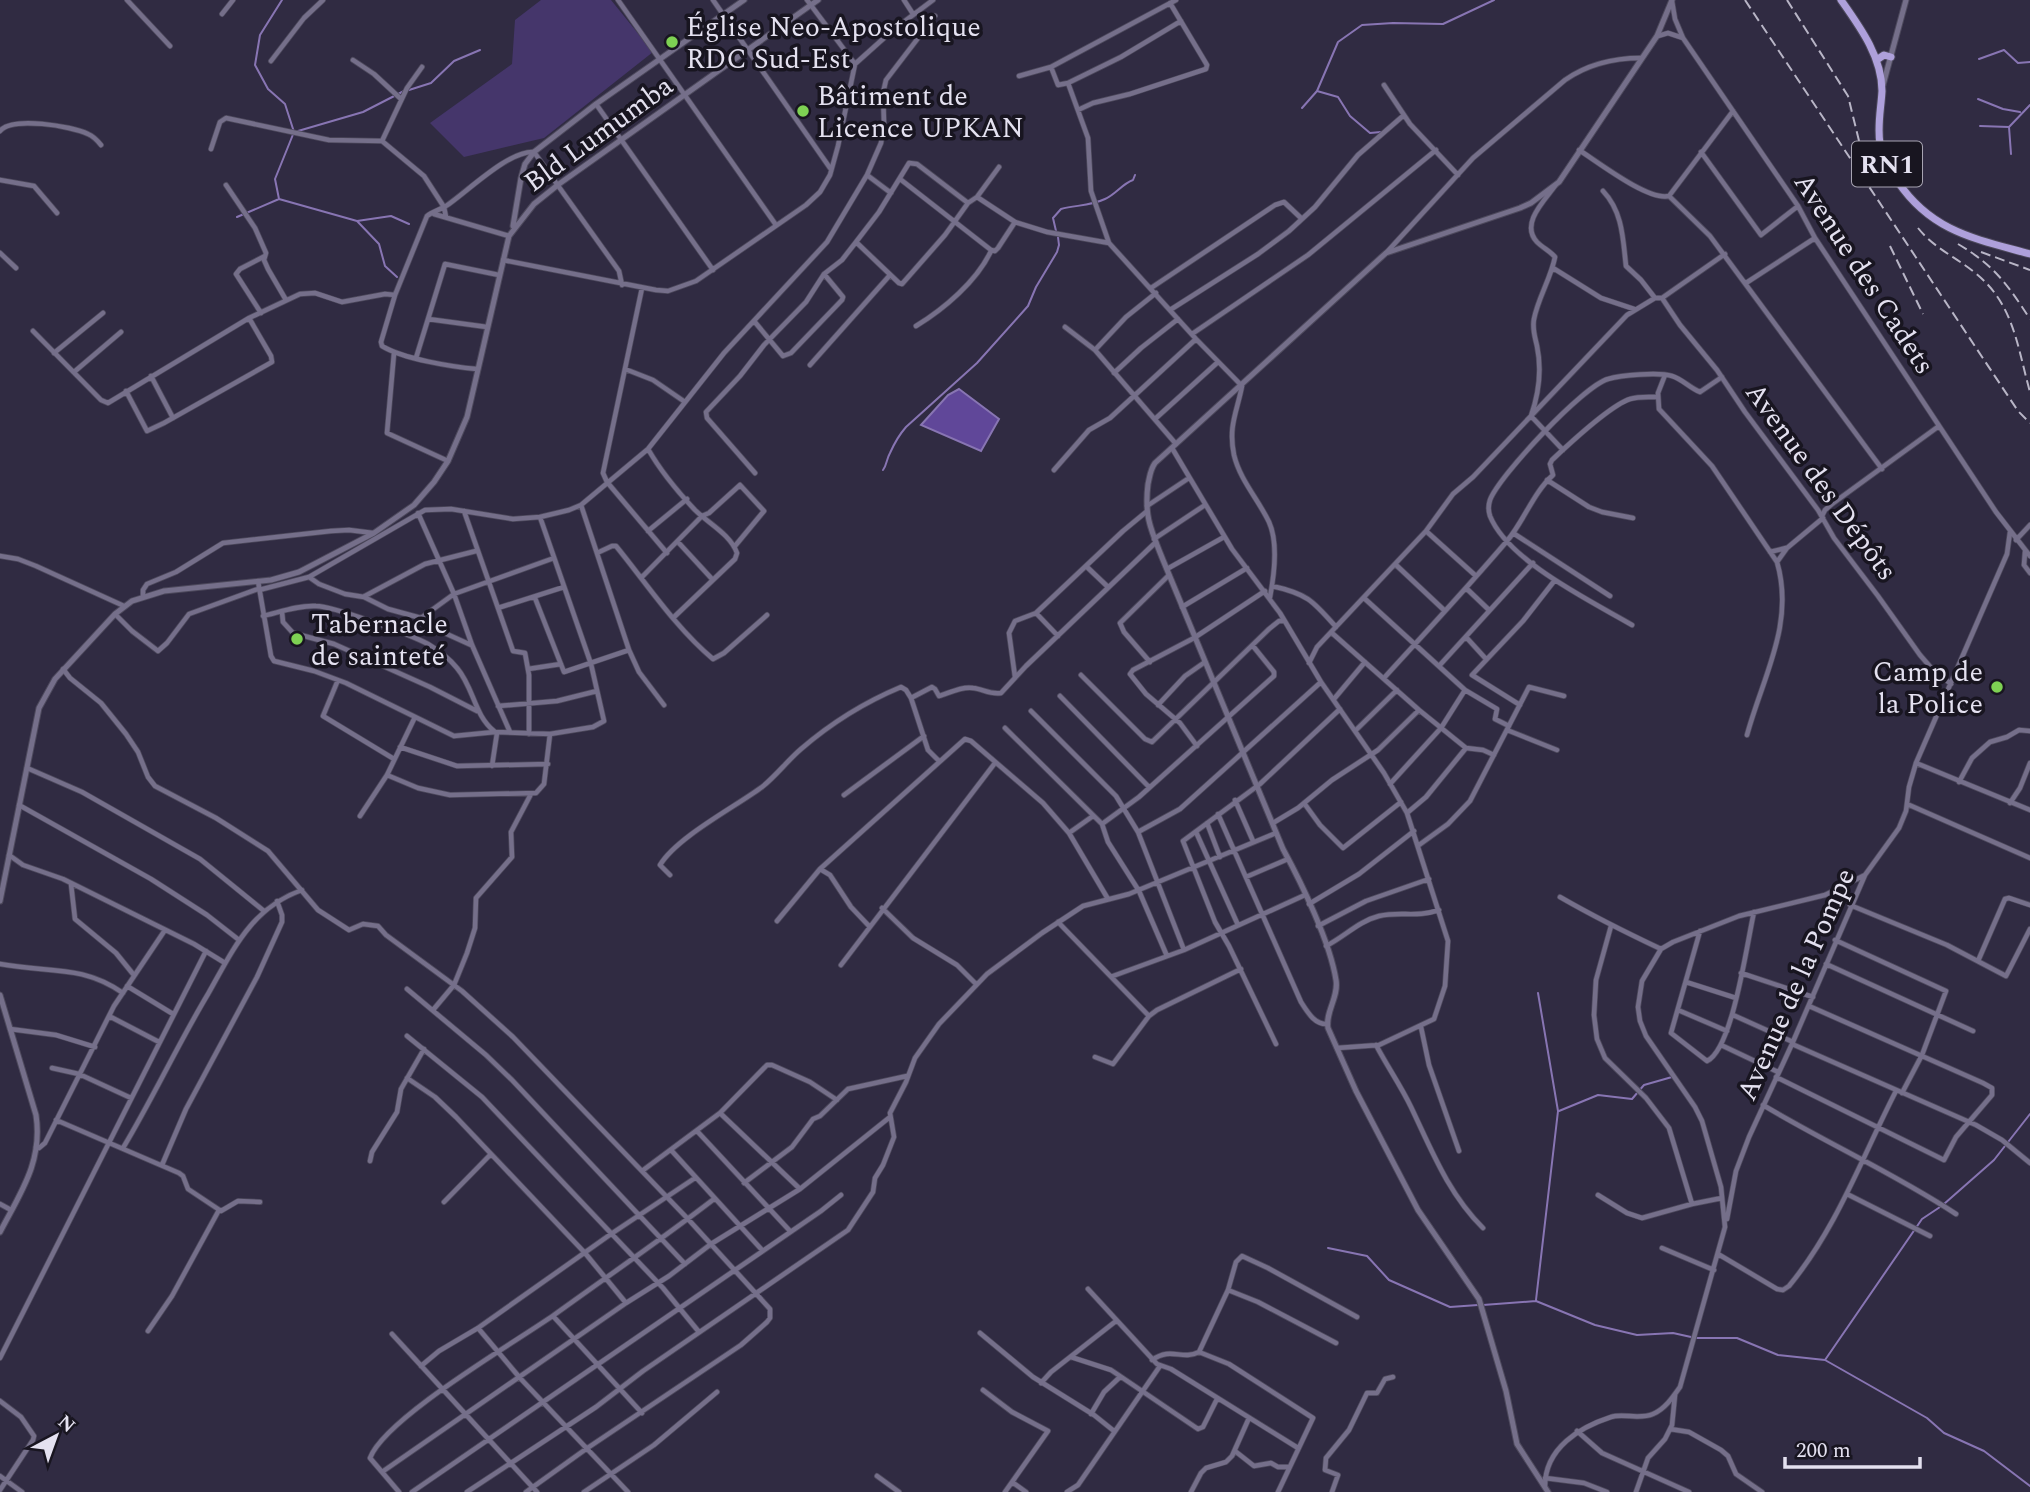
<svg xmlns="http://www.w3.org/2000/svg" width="2030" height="1492" font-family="Spectral,serif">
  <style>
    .green { fill: #45366b }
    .water { fill: #604799; stroke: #8875b3; stroke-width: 2 }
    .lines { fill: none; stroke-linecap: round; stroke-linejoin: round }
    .stream { stroke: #8875b3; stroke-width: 2 }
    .minor-casing { stroke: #4d495c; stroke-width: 6 }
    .tertiary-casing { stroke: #4d495c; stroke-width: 7 }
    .secondary-casing { stroke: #4d495c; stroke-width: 7 }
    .trunk-casing { stroke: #4d495c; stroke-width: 9 }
    .minor { stroke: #756f8a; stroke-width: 4.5 }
    .tertiary { stroke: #756f8a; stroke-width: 5 }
    .secondary { stroke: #756f8a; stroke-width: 5 }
    .trunk { stroke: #aea0db; stroke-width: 7 }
    .rail { stroke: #b8b5c6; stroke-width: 2; stroke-dasharray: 10 5; stroke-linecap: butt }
    .poi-dot { fill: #7ed153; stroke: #181520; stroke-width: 2.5 }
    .labels { text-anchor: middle; stroke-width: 7; stroke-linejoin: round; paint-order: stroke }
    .shield { fill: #181520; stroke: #a7a4b2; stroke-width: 2 }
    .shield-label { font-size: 26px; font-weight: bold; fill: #e4e1f0 }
    .poi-label { font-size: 28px; fill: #e4e1f0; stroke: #181520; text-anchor: start }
    .street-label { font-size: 28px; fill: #e4e1f0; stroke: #181520 }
  </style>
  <rect width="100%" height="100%" fill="#302b42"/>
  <path class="green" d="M541,0H611L653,52L544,138L464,157L430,123L512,64L515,20Z"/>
  <path class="water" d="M959,389L999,419L981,451L921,425L948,395Z"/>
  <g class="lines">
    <path class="stream" d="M1979,59L2004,50L2018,63L2030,62
      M409,90L431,83L454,61L480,50
      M1317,91L1338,97L1350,116L1370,133L1381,132
      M1978,99L2003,109L2020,112
      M1302,108L1317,91L1338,42L1362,25L1393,23L1443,24L1494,0
      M1980,126L2009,127L2030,105
      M2009,127L2011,154
      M298,131L363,112L404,91
      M279,199L275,179L294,132L285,104L268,89L255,65L260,35L282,0
      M237,217L279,199L357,221L379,244L385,266L397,277
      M357,221L391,216L409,224
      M1056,231L1053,218L1061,209C1076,205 1090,206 1105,199C1116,194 1122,184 1133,180L1135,175
      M883,470C887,465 886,460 890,453C894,444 899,435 906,427L977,363L1028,306L1036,287L1057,252L1059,245L1058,237
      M1559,1111L1598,1095L1632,1099L1644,1085L1672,1077
      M1944,1204L1994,1160L2030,1114
      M1328,1248L1367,1256L1389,1280L1450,1307L1478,1305
      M1536,1300L1558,1111L1538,993
      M1483,1305L1536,1301L1595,1325L1637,1335L1673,1333L1691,1337
      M1697,1338H1737L1778,1355L1825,1360L1927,1418L1944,1433L1984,1451L2030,1486
      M1825,1360L1922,1219L1940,1207"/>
    <defs>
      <path id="minor" d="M127,0L170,46
        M618,0L776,225
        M713,0L830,168
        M807,0L855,64
        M904,0L913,14
        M1672,1L1675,19L1683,38L1798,206L1815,238L1996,512L2030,556
        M222,14L233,0
        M1658,36L1668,33L1683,38
        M353,60L374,74L401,99
        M271,61L304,18L323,0
        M1051,67L1058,85L1068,83L1088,138L1091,191L1109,243L1196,339L1242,386C1237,412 1228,426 1234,455C1240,480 1258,499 1269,522C1278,542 1274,576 1270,597
        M1019,76L1051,67L1176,0
        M1068,83L1121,57L1181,21
        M1384,85L1410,124L1458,175
        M596,104L713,270
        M1078,110L1093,103L1130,94L1206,69L1207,65L1170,3
        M0,131C12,116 71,126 88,134C93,136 97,140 101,145
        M382,141L407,88L422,67
        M211,149L220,122L226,118L329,140L382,141L424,176L444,207L446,217
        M1579,150C1598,162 1648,201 1669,196L1710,236L1882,469
        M1701,152L1761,235L1798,206
        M867,175L891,193
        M900,179L991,250L995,251L998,248L1015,222
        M0,180L34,186L57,213
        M226,185L255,228L266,253L264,260L268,269L286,300
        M1555,186C1544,201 1520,224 1537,242C1543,248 1550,251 1555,257C1551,278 1538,298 1534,319C1532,329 1535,337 1537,346C1542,370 1539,393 1531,416L1563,450
        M1603,191C1623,212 1623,240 1626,266L1641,280L1655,298
        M1669,196L1733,111
        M977,197L1015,222L1047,232L1109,243
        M434,214L509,236
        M856,242L899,283L902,284L945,235L968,203L977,197L999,167
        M0,253L16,268
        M1386,253L1473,158L1565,80C1588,64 1614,58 1641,58
        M503,260L656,290L668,291L696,281L806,205L820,192L830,175L838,146L855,64L893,30L933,0
        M1553,268L1601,298L1634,309
        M1746,283L1815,238
        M642,288L603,473L607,482L667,553
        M1151,288L1275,205L1284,202L1302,219
        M1662,298L1680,325L1717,370L1745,412L1818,510L1834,538L1878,596L1920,655L1933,670L1951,684
        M1170,310L1258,254L1289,231L1315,207L1358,155L1404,115
        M261,313L236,274L240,269L265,256
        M428,319L487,327
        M754,321L783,356L791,353L842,300L843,297L824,274
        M916,326C944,309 977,281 991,251
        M1065,327L1095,350L1176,444
        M33,331L101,400L108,403L249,318L300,294L315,293L342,302L385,294L395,295
        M1192,334L1308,255L1436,150
        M1095,350L1126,317L1156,293
        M54,353L103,313
        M394,353L387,433L448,461
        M416,358L445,264L499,275
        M810,365L890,275
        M477,369C453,367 403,359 382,346L381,342L395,295L427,216C432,212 439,210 446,206C467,192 509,150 534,152L619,271L622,285
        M625,369L653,380L685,402
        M74,372L121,332
        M1114,373L1141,348L1178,319
        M1665,375L1658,393L1659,409L1712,466L1777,562C1795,624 1763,676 1747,735
        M151,376L173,418
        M126,391L147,431L164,423L265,366L272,362L271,356L249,318
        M1155,419L1218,362
        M1172,448L1232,549L1280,613L1321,682L1384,773L1407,813L1448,941L1445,986L1434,1019L1379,1045L1337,1048
        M648,449C660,470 678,492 695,510C709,524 730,534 737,553L735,559L673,618
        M1054,470L1089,430L1110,418L1196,339
        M755,473L707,418L706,412L740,376L764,345L806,302L824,274L842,260L856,242L879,212L909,163L917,164L968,203
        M1547,480L1589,507L1602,512L1633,518
        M581,505L629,650L639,672L664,705
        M1147,506L1189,478
        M464,511L498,608L564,587
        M418,513L454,594L472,645L510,732
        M1822,516L1825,510L1832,504L1939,426
        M648,531L687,499
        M1426,531L1476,576
        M1513,533L1610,596
        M1154,539L1205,505
        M2016,540L2030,525
        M678,542L712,579
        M1770,552L1786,548
        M2025,552L2024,565L2030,573
        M597,553L612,546H616C647,584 675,627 713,659L724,653L767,615
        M0,556L18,559L36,566L124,606
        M1777,562L1787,548L1823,518
        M1395,564L1445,611
        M1087,567L1108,587
        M1167,569L1224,537
        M309,577L319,584L345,594L364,597L388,609L421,618L427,625L471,645
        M642,577L702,516L709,513L740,485L764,511L735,546
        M258,581L271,656L274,661L314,671L346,683L454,736L495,732L550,734L593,727L604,721L591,664L540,517
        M1272,586C1308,594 1313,601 1336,627
        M1466,588L1489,610
        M259,590L309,577L425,510L451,509L513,519L540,517L569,510L581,505L648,449L724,353L827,242L867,175L881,143L884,123L883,93L886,80L935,16
        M143,596V590L147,584L176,572L223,543L331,531L349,530L373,533
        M365,596L425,564L476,551
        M535,598L564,672L629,650
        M1364,598L1465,690L1497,709L1495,719L1509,726
        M1182,607L1247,568
        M498,608L513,651L525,653L529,675V734
        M282,612L283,622L293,633L334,644L430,687L477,711
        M1036,613L1058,636
        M115,614L132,631L158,651L167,643L189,614L258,589
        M263,616C280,612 298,605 316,606C333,606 411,635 428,644C438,650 449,658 457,668C474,688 474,715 494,731
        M421,618L454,594L554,558
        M1632,625C1591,601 1508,561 1490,516C1488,510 1488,506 1490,500C1499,476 1583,386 1608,379C1621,375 1659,372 1672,376C1682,379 1690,388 1700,392L1722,377
        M1332,633L1419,710L1466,748L1483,750L1494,755
        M1466,637L1486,659
        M1150,662L1124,632L1120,623L1169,575
        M1309,663L1317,647L1426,531L1453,494L1473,477L1627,315L1655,298H1662L1725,254
        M1439,666L1533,563
        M63,669L70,678L101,703L126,734L138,752L148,777L155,786L216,818L268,851L318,910L349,930L363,924L378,926L386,935L462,991L513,1037L688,1219L770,1309V1318L767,1322L741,1345L586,1449L526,1492
        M528,669L561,664
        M1081,675L1145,739L1152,742L1269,629L1279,621H1284
        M1015,677L1009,633L1015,621L1036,613L1123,531L1146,512
        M1384,678C1425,633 1467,588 1507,541C1524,521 1533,493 1553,475L1550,464L1552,460C1569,444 1609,406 1630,399C1639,396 1648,397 1658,397
        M338,680L323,716L394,759
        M1060,696L1149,787
        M911,698L928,750L939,761
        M1334,699L1365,662
        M1158,705L1185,676L1205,662
        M1520,705L1472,675L1523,621L1555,580
        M498,706L557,701L597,691
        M1031,711L1116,796L1138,832L1184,950
        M1005,728L1102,824L1108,842L1139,891L1167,956
        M1356,730L1397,690
        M1507,730L1557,750
        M1197,746L1180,723L1146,694L1130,674L1133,670L1194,638L1265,591
        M400,747L457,766L548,764
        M1916,763L2030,810
        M492,766L497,733
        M27,768L82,792L200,859L264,911
        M387,775L418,788L450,795L536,793L544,784L550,734
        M1959,782L1972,758L1990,742L2007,737L2019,730L2030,731
        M1390,784L1441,728L1465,690
        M844,795L924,736
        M1235,800L1253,841
        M1304,803L1320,825L1343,848L1401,802
        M2010,803L2020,788L2030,763
        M1907,804L2030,858
        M19,805L151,879L207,915L239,940
        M1407,813L1426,797L1466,748
        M1218,814L1301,1002C1308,1013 1315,1025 1328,1024
        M360,816L387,775L415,717
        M1207,823L1220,857
        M1273,823L1298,808L1332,780L1378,750L1419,710
        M1102,824L1139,797L1274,676V672L1253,646
        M1138,832L1180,809L1321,682
        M1196,832L1238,925
        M1069,833L1093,816
        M1419,845L1448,824L1470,801L1529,687L1564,696
        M9,855L23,865L63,879L194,944L225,963
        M820,869L830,875L851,907L869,926
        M670,875L660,865C677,837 735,807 762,787C776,776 787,761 801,749C830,724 865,702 901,687L906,690L911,698L932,687L935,689L939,696C949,693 962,686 973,688C983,689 990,695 1001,693L1026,666L1156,542
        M1246,877L1288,859
        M71,884L75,919L116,953L133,974
        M1560,897C1593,916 1627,933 1661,949
        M1309,904L1359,874L1414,831
        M1850,905L1947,945L2006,976L2030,929
        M882,908L913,938L957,965L976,984
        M777,921L820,869L965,739L971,741L1043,803L1069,833L1108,899
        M1058,922L1149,1016L1113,1064L1095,1057
        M1318,926L1366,901L1429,879
        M1611,926L1596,980L1594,1015L1597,1039L1605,1058L1646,1098L1669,1128L1692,1204
        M1700,931L1671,1033L1707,1061C1733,1049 1747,942 1754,912
        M1835,940L1946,991L1922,1055L1902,1093
        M1326,946C1344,937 1359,921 1379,916C1401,911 1416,918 1439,910
        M1978,961L2005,899L2009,898L2030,905
        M0,964C46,973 82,964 123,993
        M1826,964L1973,1031
        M841,965L995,763
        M1741,973L1813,997
        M1113,976L1184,950L1305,895
        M1686,982L1736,998
        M127,986L173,1014
        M407,989L486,1055L512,1080L685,1264
        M433,1010L454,985L467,953L475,928L476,898L512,857L511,832L531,794
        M1678,1010L1727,1031
        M1733,1015L1793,1042
        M109,1016L159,1042
        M1149,1016L1157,1010L1241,969
        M1421,1027L1429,1065L1459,1151
        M10,1029L56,1035L95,1047
        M407,1036L482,1097L663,1288L699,1332
        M1276,1044L1229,946L1215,922L1183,841L1260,784L1340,709
        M1792,1044L1976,1125L2002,1140L2030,1163
        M1376,1045C1387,1066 1401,1086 1411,1107C1432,1151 1448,1193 1483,1228
        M1721,1045L1778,1072
        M52,1068L79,1074L131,1098
        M1776,1077L1944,1160L1956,1137L1992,1095V1088L1983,1083L1809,1006
        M407,1078L435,1097L456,1117L585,1253L626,1303
        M1763,1105C1826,1143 1894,1173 1956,1214
        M720,1113L800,1189
        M56,1120L179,1173L183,1176L188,1189L221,1211L238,1201L260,1202
        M697,1131L790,1231
        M36,1147L39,1148L45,1143L114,1006L165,930
        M123,1148C153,1098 178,1044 208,994C233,950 251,908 302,890
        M671,1150L762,1250
        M370,1161L372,1152L397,1112L401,1089L424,1049
        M162,1165L186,1109L257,977L282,922V915L277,901
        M642,1171L720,1113L767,1065H772L810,1082L837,1100
        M744,1183L792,1147L813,1119L820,1116L848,1089L907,1076
        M1847,1194L1930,1236
        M1598,1195L1627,1213L1642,1218L1692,1204L1722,1198
        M444,1202L490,1155
        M0,1204L11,1210
        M1727,1219L1736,1171L1749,1137L1792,1044L1865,875L1899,828L1906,811L1909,787L1916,763L2007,554L2010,532
        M1662,1248L1714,1270
        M1718,1254L1777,1289L1783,1290L1789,1286C1837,1228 1862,1157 1896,1091
        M1088,1289L1157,1364L1171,1369L1298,1448
        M1228,1290L1258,1302L1336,1343
        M553,1316L642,1413
        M478,1328L520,1378L628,1492
        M148,1331L172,1296L219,1210
        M980,1333L1033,1377L1094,1415L1114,1431
        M392,1334L537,1492
        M1199,1352L1229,1364L1313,1418L1278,1492
        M1071,1357L1111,1370L1198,1429L1203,1427L1217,1399
        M0,1358L206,951
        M1152,1360C1172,1346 1181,1361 1199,1352L1228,1290L1236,1262L1242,1256L1268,1268L1357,1317
        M421,1366L439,1351L478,1328L611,1234L695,1178
        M1041,1383L1051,1372L1116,1321
        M983,1390L1012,1412L1048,1431L1005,1492
        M0,1401L21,1417L34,1436L33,1440L0,1490
        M1091,1414L1104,1392L1120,1377
        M1670,1429L1689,1432L1721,1450L1728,1456L1736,1474L1762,1492
        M1577,1431L1602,1453L1689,1492
        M1235,1451L1254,1466L1271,1463L1278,1467H1289
        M382,1472L626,1303L669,1276L711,1244L800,1189L890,1117
        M0,1476L22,1492
        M877,1476L899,1492
        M1545,1478L1584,1483L1607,1492
        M1012,1482L1026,1492
        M1545,1486C1545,1448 1580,1427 1611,1417C1623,1413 1639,1420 1653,1414C1665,1409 1673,1397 1680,1387L1725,1227L1721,1187L1702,1121L1695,1107L1646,1036L1640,1021L1638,1007L1642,981L1661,949L1673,942L1739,916L1825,895L1865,875
        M399,1492L370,1458C385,1418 514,1343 554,1315C608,1276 662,1239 714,1199
        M412,1492L821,1211L841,1195
        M467,1492L596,1407L643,1371L848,1230L873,1192L875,1178L883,1165L894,1137L890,1113L906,1082L915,1058L939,1024L987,974L1042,933L1083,906L1129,894L1276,833
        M584,1492L654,1445L717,1392
        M1067,1492L1078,1485L1160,1366
        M1191,1492L1201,1473L1206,1468L1226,1462L1232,1456L1249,1418
        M1332,1492L1338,1475L1325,1470L1326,1458L1349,1430L1367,1393H1377L1385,1379L1393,1377
        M1636,1492L1648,1458L1665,1439L1672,1425L1675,1395"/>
      <path id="tertiary" d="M1883,85L1906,0
        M1548,1492L1517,1444L1506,1391L1479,1299L1418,1210L1356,1091L1328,1028C1325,1012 1339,997 1336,980C1330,942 1302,884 1283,849L1163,560C1151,530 1144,517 1148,484C1150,476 1150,470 1155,463L1386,253L1520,208L1531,203L1559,182L1657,36L1672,0"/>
      <path id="secondary" d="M513,226L521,178L525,164L534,152L596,104L744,0
        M0,901L39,708L55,679L115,614L132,601L164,591L271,580L299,572L374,533L414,505L434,482L448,461L467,417L509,236L534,204L559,184L818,0
        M0,995L36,1115C43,1161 21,1192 0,1232"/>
      <path id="trunk" d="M1841,0C1860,27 1882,57 1882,91C1881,109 1877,126 1880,144C1882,158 1891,171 1898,182C1932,232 1976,239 2030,254
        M1878,59L1884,55L1891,57"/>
    </defs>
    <use href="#minor" class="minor-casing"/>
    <use href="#tertiary" class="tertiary-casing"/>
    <use href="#secondary" class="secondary-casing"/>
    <use href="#trunk" class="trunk-casing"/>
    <use href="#minor" class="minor"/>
    <use href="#tertiary" class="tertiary"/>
    <use href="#secondary" class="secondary"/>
    <use href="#trunk" class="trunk"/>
    <path class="rail" d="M1745,0L2018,411L2030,423
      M1787,0L1848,96L1863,157
      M1918,228C1934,248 1954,256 1974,272C2014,303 2017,346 2030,392
      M1958,244C1995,266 2007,284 2030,319
      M1890,246L1923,314
      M1981,252L2030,270"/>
  </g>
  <g class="poi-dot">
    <circle cx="672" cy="42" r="7"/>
    <circle cx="803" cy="111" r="7"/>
    <circle cx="297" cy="639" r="7"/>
    <circle cx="1997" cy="687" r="7"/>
  </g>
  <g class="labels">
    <rect class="shield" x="1852" y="141.5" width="70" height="45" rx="5"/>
    <g class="shield-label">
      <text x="1887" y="173">RN1</text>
    </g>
    <g class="poi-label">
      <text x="686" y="36">Église Neo-Apostolique<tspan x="686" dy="32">RDC Sud-Est</tspan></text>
      <text x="817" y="105">Bâtiment de<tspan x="817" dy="32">Licence UPKAN</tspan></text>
      <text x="311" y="633">Tabernacle<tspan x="311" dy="32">de sainteté</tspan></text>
      <text x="1983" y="681" text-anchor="end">Camp de<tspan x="1983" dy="32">la Police</tspan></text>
    </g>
    <g class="street-label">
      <text transform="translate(598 133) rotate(-36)" y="10">Bld Lumumba</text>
      <text transform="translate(1865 273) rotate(57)" y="10">Avenue des Cadets</text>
      <text transform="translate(1822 481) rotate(54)" y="10">Avenue des Dépôts</text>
      <text transform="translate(1795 984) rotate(-66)" y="10">Avenue de la Pompe</text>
    </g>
  </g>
  <g transform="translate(56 1436) rotate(41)" stroke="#181520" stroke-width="5" paint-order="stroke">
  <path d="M0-5L12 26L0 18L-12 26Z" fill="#e4e1f0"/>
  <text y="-10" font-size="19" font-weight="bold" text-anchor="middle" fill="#e4e1f0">N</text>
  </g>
  <path d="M1785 1457v10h135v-10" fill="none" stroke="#e4e1f0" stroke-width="3.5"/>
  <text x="1796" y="1457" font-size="21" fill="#e4e1f0" stroke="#181520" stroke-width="5" paint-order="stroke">200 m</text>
</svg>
